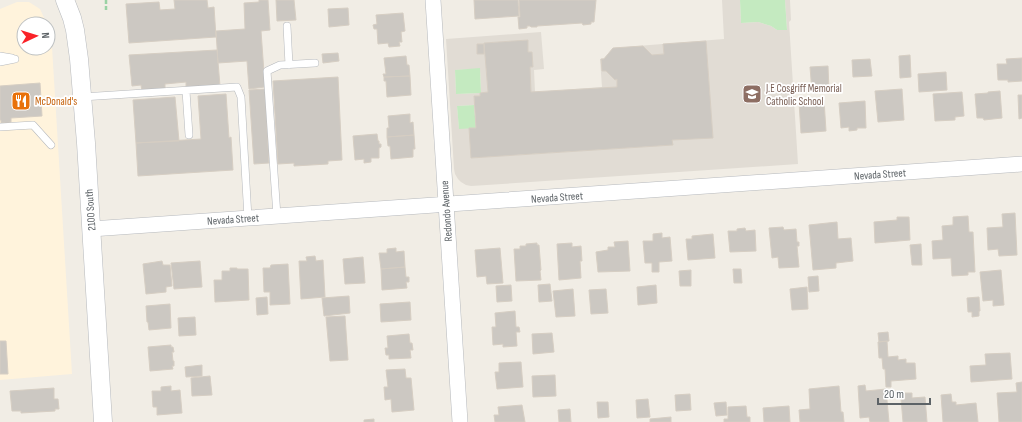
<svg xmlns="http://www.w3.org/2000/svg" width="1022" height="422" font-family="'Sofia Sans Condensed',sans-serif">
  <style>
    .commercial { fill: #fff3dc }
    .education { fill: #e1dcd4; fill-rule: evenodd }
    .green { fill: #c4eac0 }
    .building { fill: #ccc8c2; stroke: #d6cec3 }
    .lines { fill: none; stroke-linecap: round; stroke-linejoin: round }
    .service-casing { stroke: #b6b9bd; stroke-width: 8 }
    .minor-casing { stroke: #b6b9bd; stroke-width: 16 }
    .tertiary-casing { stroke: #b6b9bd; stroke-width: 19 }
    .path { stroke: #9ad2a4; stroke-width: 2.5; stroke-dasharray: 4 2; stroke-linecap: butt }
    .service { stroke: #fff; stroke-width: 7 }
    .minor { stroke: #fff; stroke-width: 15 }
    .tertiary { stroke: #fff; stroke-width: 18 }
    .labels { text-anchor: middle; stroke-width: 3.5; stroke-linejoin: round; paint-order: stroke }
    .education-label { font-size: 11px; fill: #785e54; stroke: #fff; text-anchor: start }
    .food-label { font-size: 11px; fill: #c56008; stroke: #fff; text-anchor: start }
    .street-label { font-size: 11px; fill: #5d6367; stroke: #fff }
  </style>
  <rect width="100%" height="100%" fill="#f1ede5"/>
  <path class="commercial" d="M17,2H29L40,9L47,24H24V48H48V26L52,47L72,374L0,380V9Z"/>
  <path class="education" d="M722,0H740L741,23L758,22L771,26L777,30L787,29L785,0H790L791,20L789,22L798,164L471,186L466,185L461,182L458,179L455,174L454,169L446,39L541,32L544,69L534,70L535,92L602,87L600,59L604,58L613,48L724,39ZM528,40V52H532L533,67H530L531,92L617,87V79L615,80L606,71H602L601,59H604L643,46L652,55L664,54L663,44L706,41L713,137L672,140V145L472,158L469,128H459L457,106L474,105V96H480V93L456,94L455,70L480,69L481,93L488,92L484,43ZM483,44L484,54H477V45Z"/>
  <path class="green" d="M740,0H785L787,30H777L771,26L758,22L741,23Z
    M480,68L481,93L456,94L455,70Z
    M474,105L476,128L459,129L457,106Z"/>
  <path class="building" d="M174,0H207L208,8L214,7L216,37L129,43L126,4L159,2L160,10L175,9Z
    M259,0H268L270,30L261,31L265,87L249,89L247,61L218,63L216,31L245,29L244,3L259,2Z
    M276,0H294L296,20L277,21Z
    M474,0H518L519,16L475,19Z
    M519,0H596L594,22H591V24L583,25L582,23L537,26V27H531L530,26H527V28L519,29L518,17H520Z
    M348,8L349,25L329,27L328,9Z
    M403,13L405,31L401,32L402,42H399L400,46L389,47L388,43L378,44L377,29H374L373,25L377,24L376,15Z
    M528,40V52H532L533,67H530L531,92L617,87V79L615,80L606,71H602L601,59H604L613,48L643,46L652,55L664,54L663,44L706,41L713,138L672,140L673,145L471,158L469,128H476L474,96H480V93L488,92L484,43Z
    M477,44H484V54H477Z
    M217,50L220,86L186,89V82L165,84V89L142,91L141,85L132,86L129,55Z
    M338,53L339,61L323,63L322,54Z
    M910,55L911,77L900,78L899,56Z
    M406,56L407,65H409L410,76L384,77L383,74H386L384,58Z
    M1022,58V81L1008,82V80H998L997,64H1007L1006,59Z
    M870,59L872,76L853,77L852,60Z
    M828,66L829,91L812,92L810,67Z
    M946,72L947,90L919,92L918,74Z
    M410,76L411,95L387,97L386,81H384V77Z
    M338,77L342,160L328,161V164L294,166V163L278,164L273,81Z
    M40,83L42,116L11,118V122L1,123V120H0V86Z
    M265,89L269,163L254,164L249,90Z
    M902,89L904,120L878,122L875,91Z
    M1000,91L1002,118L984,120L983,118H977L975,94L988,93V92Z
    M962,92L964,116L955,117V120L935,121L933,94Z
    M226,94L229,138L231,137L233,170L138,176L136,143L201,139L198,96Z
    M1018,95H1022V118L1019,119Z
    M175,97L179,141L136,143L133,100Z
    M824,100L826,131L801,133L799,102Z
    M865,101L866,128H857V130L849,131V127L841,128L839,103Z
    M410,114V123L413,122L414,135L387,137V128H389L388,116Z
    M377,134L378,141H379V144H381V147L379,148V158H371V162L364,163V159L355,160L353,136Z
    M414,135L415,149H413V157L391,159L390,146H388L387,137Z
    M1015,213L1017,255L999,256L998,249L988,250L987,228L1003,227L1002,214Z
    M968,216L969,232H973L975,272H968V275L952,276L951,258L933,259L932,241L943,240L942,226L953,225V217Z
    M897,217H909L910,240L875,243L874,222L897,220Z
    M837,222L838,239L851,238L853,261L836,263V268L813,270L809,225Z
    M783,227L784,230L796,229L797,242H799V246H797L799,267L779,268L778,257L772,258L769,228Z
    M745,228L746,231L755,230L756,251L730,252L728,231H737V229Z
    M662,233V238L670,237L672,261L659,262V272H652V263H645L643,241H653V234Z
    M713,234L715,258L688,260L686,239H692V236Z
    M628,241L630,271L598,272L596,252L608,250V247H615L614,242Z
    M537,243V245H539L541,270L540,271L541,280L516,281L514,249H520V246H526V244Z
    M572,243V247L581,246L582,261H580L581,278L559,280L557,244Z
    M921,244L922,265H912L910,245Z
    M396,248V252L404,251L405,267L381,269L379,253H387V249Z
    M500,248L503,283L487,284L486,276L477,277L475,250Z
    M315,256L316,261L323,260L325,297L301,299L299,261H307L306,257Z
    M363,257L365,283L345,284L343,259Z
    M162,261L163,265H170L172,286L166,287V292L146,294L143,264Z
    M200,261L202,287L174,289L171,263Z
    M288,264L290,304L270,305V292H264L263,268H270L271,265Z
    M405,267L406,277H409V282H406L407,288L382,290L381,269Z
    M230,268H237V269H248L249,300L215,302L214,280H222V271H230Z
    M733,269H741L742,283H734Z
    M691,270V286H680L679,271Z
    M1001,270L1004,305L993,306V300L983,301L980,272Z
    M818,276L819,291L809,292L808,277Z
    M550,284L552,301L539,302L538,285Z
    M511,285L512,301L497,302L496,286Z
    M656,285L657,303L638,305L637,287Z
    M807,287L808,309L792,310L790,289Z
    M573,289L575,316L556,317L553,291Z
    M606,289L608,313L591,314L589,290Z
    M349,296L350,313L324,316L322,298Z
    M267,297L268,314L257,315L256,298Z
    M979,297L980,311H979V316L972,317V312H968L967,298Z
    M410,302L411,320L381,322L380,304Z
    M170,304L171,328L149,330L148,322H147L146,306Z
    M515,311L516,327H519L520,332H516L517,346L503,347V344L493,345L492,327H496L495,313Z
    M345,316L348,360L330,361L326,317Z
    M195,317L196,335L179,336L178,318Z
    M888,332L889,341L879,342L878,333Z
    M552,333L554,352L533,354L532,334Z
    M409,334L410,343H412L413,350H410L411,358L389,359V355H386L385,348H388L387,336Z
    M0,341H6L8,374H0Z
    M887,341L888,357L898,356V360L906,359V363H915L916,379L891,381V387H886L885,369H883L882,358H879L878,342Z
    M171,345V347H173L174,352H172L173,361H174V366H172L173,369L150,371L148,347Z
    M1010,353L1012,379L971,382L970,366L986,365L985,354Z
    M521,362L523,387L497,389L495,372H499V363Z
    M202,365V376L186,377L185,367Z
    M405,369L406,378H411L414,410L392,412L391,399L385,400L384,387H388L386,370Z
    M555,375L556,396L533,397L532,376Z
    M210,376L212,395L192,396L191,378Z
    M1022,382V422H999L997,393L1017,392L1016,383Z
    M865,385L866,391L886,389L889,422H870L869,417L860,418L858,386Z
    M171,386V391L180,390L182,413L157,415V407H153L152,391H161V387Z
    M839,386L841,412H843L844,422H800L799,410L810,409L809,389Z
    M54,388V399H58L59,409H55V411L21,413V411H12L10,391Z
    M905,393H912V398L925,397L927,422H903L901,399H905Z
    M690,394L691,410L676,411L675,395Z
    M951,394L952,402H956V405L976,403L978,422H943L941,395Z
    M648,399L650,417L637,418L636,400Z
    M597,402H608L609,417L598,418Z
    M726,402L727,415L716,416L714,403Z
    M522,405L525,422H495L494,415H499L498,407Z
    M746,406L747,417H750V422H724V419H728V407Z
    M789,406L790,422H764L763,408Z
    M570,409L571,422H559L558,410Z
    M671,417V422H650V419Z
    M374,419V422H364V420Z"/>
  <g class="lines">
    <defs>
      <path id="service" d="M287,26L289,65
        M0,56L12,58
        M0,62L15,59
        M186,91L189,135
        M82,97L237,87L241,97L248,218
        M0,127L33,125L51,145
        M277,216L267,71L280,65L315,63"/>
      <path id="minor" d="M433,0L460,422
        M91,229L1022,164"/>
      <path id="tertiary" d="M65,0L72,18L75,30L79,59L86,143L103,422"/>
    </defs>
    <use href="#service" class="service-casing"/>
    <use href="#minor" class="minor-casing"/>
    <use href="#tertiary" class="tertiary-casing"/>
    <path class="path" d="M106,0V12"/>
    <use href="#service" class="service"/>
    <use href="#minor" class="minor"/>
    <use href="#tertiary" class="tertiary"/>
  </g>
  <defs>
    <symbol id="school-square" viewBox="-11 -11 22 22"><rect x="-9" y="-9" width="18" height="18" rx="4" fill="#8d6e63" stroke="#fff"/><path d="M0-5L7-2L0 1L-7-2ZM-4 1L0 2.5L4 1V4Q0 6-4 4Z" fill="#fff"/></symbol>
    <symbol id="restaurant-square" viewBox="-11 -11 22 22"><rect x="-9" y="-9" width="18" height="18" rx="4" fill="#e8710a" stroke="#fff"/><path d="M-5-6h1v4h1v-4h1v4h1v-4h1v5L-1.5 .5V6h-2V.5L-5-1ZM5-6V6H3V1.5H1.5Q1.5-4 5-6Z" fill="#fff"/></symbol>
  </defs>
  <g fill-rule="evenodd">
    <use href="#school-square" x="741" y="83" width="22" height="22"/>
    <use href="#restaurant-square" x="10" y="90" width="22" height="22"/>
  </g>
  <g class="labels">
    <g class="education-label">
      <text x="766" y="92">J.E Cosgriff Memorial<tspan x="766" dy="13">Catholic School</tspan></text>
    </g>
    <g class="food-label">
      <text x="35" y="105">McDonald's</text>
    </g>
    <g class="street-label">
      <text transform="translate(880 174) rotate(-4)" y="4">Nevada Street</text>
      <text transform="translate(557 197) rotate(-4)" y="4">Nevada Street</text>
      <text transform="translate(90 210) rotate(-94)" y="4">2100 South</text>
      <text transform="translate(446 211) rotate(-94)" y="4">Redondo Avenue</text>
      <text transform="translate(233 219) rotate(-4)" y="4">Nevada Street</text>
    </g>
  </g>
  <g transform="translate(36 36) rotate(86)"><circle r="19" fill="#ffffff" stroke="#bec1c2"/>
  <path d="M0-3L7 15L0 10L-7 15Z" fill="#fa2228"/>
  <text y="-6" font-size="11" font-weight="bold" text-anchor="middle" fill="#5d6367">N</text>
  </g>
  <path d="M878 398v6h52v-6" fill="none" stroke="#5d6367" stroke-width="2"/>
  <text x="884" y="398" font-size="12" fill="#5d6367" stroke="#ffffff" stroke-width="3" paint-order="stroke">20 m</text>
</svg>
